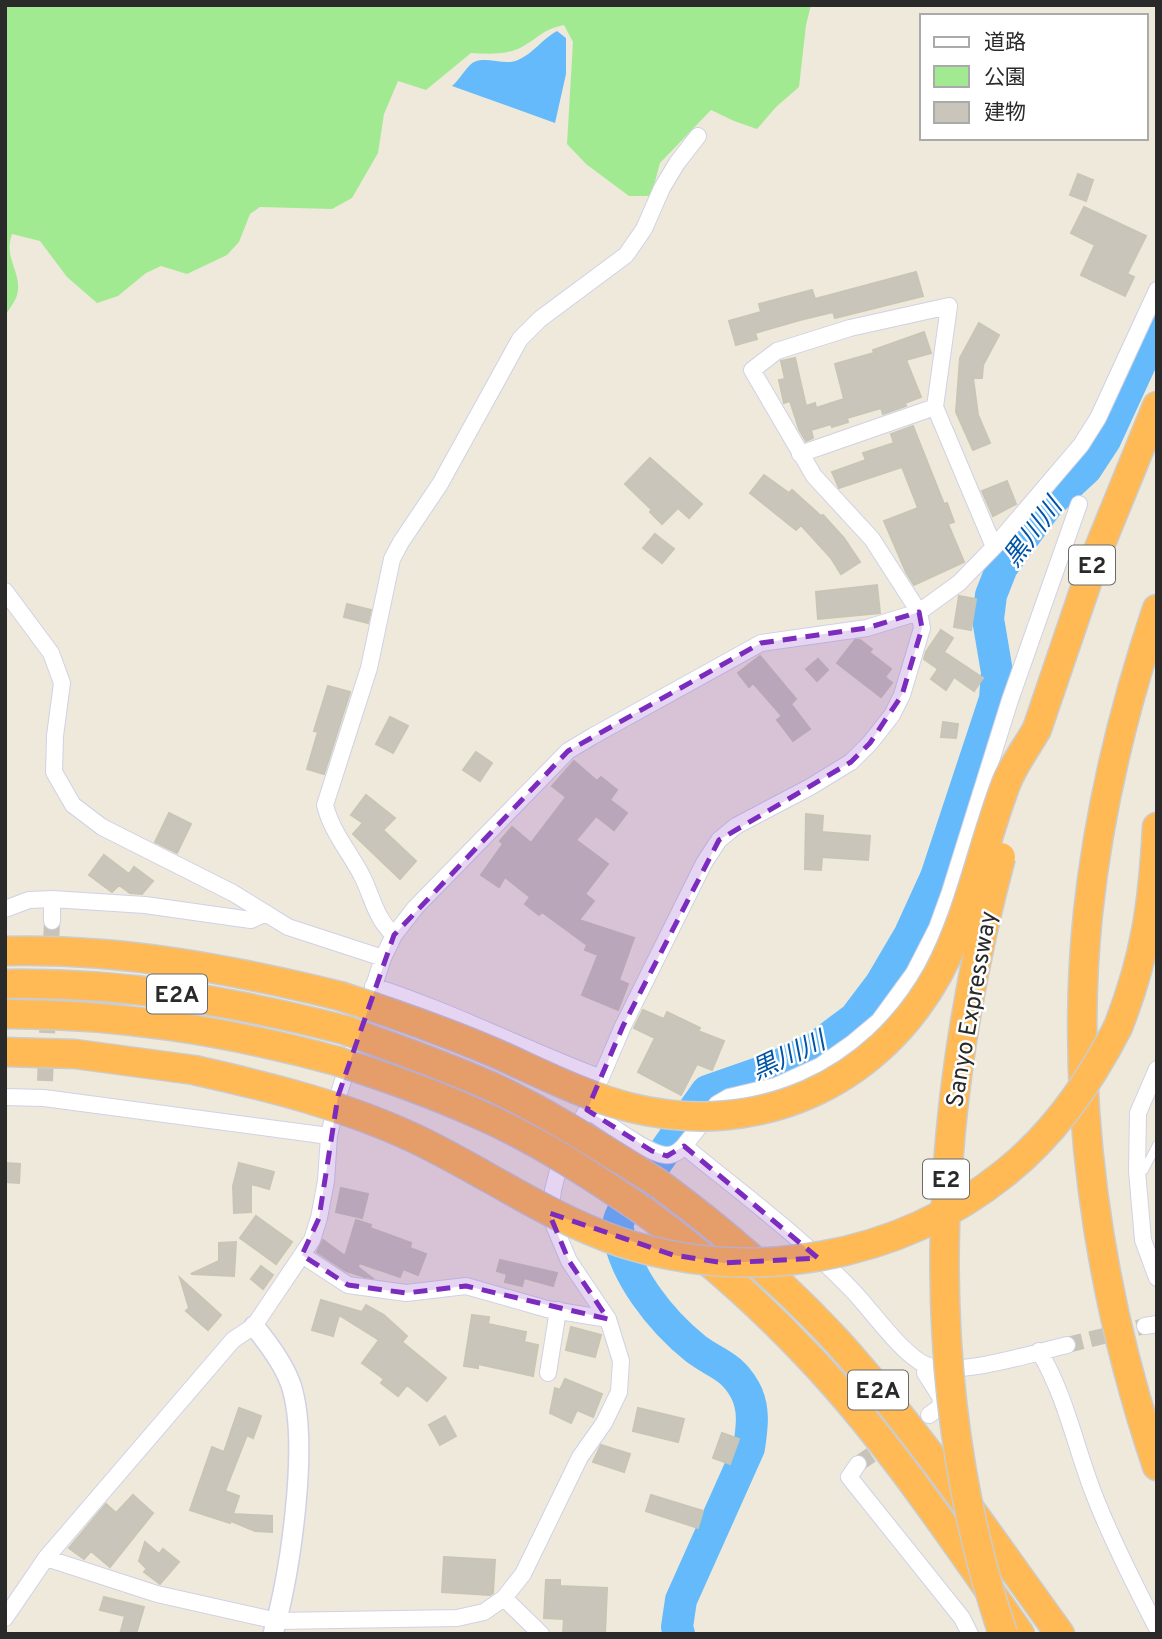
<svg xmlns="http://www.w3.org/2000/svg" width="1162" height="1639" font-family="Overpass,'Noto Sans JP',sans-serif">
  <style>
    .green { fill: #a2ea92 }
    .water { fill: #64bafa }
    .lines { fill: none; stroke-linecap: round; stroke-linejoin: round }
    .river { stroke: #64bafa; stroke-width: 32 }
    .building { fill: #c9c5bb; stroke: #c9c5b4; stroke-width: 2 }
    .minor-tunnel { stroke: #c7c3b8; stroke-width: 16; stroke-dasharray: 16 8; stroke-linecap: butt }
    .service-casing { stroke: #d0d1e5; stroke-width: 10 }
    .minor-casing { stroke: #d0d1e5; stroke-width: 18 }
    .tertiary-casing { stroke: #d0d1e5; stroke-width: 22 }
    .motorway-casing { stroke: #ccc; stroke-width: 31 }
    .service { stroke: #fff; stroke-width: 8 }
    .minor { stroke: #fff; stroke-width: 16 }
    .tertiary { stroke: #fff; stroke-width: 19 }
    .motorway { stroke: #ffb955; stroke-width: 28 }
    .motorway-bridge-casing { stroke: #ccc; stroke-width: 31; stroke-linecap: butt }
    .motorway-bridge { stroke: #ffb955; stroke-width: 28 }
    .marked { fill: #7b2cbf; fill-opacity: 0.2; stroke: #7b2cbf; stroke-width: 5; stroke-dasharray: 14 9; stroke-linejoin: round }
    .labels { text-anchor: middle; stroke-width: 5; stroke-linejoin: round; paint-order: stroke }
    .shield { fill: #fff; stroke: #6a6a6a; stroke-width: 2 }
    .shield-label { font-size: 23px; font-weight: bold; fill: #2a2a2a }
    .street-label { font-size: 24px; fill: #2a2a2a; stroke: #fff }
    .water-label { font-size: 26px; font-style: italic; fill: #0054a8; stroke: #fff }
  </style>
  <rect width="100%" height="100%" fill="#eee9db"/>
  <path class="green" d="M5,5H811L806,25L799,87L776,107L757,129L734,121L711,110L660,163L651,196H629L586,164L567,144L573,42L564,25C541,30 539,38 520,48C506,55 487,54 471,53L426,90L398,81L384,114L378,153L352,198L332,209L260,207L250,214L239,242L227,255L187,274L161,266L146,273L118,296L97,303L67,277L40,241L12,234C3,259 23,273 17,295C15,302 9,309 5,316Z"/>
  <path class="water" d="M557,31L566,38V74L555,123L452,86C459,80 463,72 470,65C482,53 503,67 518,60C534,53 542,39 557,31Z"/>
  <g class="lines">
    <path class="river" d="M679,1634L677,1627L681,1600L749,1448C752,1428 755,1408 745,1390C731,1365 716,1364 696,1349C662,1322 622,1273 618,1229C617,1223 621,1215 624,1209L707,1091L773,1068L815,1048L855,1018L880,985L910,934L936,877L995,699L997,672L988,619L991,595L1002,567L1047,505L1086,469L1105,440L1157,327"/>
  </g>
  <path class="building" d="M1078,174L1093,180L1086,201L1070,195Z
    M1084,207L1146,236L1127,274L1134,277L1125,296L1081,275L1095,245L1071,233Z
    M916,272L923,296L835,318L833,312L800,320L755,333L757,339L736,345L729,321L761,312L759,304L812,290L815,299Z
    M979,323L999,335L983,365L982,378H973L978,415L990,443L973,450L956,412L960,358Z
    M924,332L931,353L906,360L921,397L905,403L906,406L883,414L881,408L847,418L848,422L832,427L831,424L811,430L813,438L806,441L799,429L790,401L784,403L779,380L785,379L781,361L795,358L806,406L815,403L816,408L844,399L835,364L874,353L873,350Z
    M913,426L944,504L947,503L954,522L948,524L964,562L914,585L906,572L884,521L918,508L902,467L839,488L832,472L866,460L863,453L894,443L891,434Z
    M650,458L702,504L689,518L678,508L662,524L650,512L652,510L625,484Z
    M764,475L789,493L792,490L821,516L823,515L844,538L860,562L841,574L831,558L801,525L796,530L750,493Z
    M1007,481L1016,504L993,516L982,491Z
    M655,534L674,549L662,563L643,548Z
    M877,585L880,613L818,619L816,592Z
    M959,596L976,599L971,630L954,627Z
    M347,604L371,610L368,623L344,617Z
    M941,630L953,638L944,652L983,678L974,691L954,677L946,690L931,679L938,669L924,659L926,652Z
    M855,640H860L872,649L869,652L891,669L885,677L892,683L881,697L837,663Z
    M760,656L796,699L791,704L810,729L793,741L777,720L782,716L753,683L749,687L738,673Z
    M818,659L828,670L817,681L806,669Z
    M328,686L350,692L324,774L307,769L318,732L314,731Z
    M390,717L408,726L393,753L376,744Z
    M943,722L958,724L956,738L941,737Z
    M476,752L492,763L480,781L463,770Z
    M574,761L597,781L601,777L617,790L610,800L627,813L614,830L596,816L576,840L608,864L585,894L594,901L579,920L634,938L619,980L628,984L618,1010L582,995L598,955L585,950L587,945L542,912L539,915L525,904L530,897L505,877L499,887L481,875L503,844L500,841L512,827L531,843L566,797L552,786Z
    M366,795L395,818L383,830L416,861L400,879L353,834L363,823L351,815Z
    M169,813L191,824L177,853L155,842Z
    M806,814L823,816L822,832L870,836L868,860L822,857L821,870L805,869Z
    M104,855L129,874L134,867L153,881L142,894L130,893L119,885L112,892L89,875Z
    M643,1010L664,1019L667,1012L700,1028L698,1031L724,1041L712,1070L697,1064L681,1095L638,1072L655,1038L634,1028Z
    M5,1163L20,1164L19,1183L5,1182Z
    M239,1163L274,1172L269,1189L251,1184V1212L234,1213L233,1186Z
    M341,1188L368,1194L362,1218L336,1212Z
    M256,1216L292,1242L276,1264L240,1238Z
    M356,1220L371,1225L370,1228L411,1243L410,1248L426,1254L418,1275L403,1269L400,1277L359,1263L358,1267L372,1278L365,1277L346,1271L317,1252L323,1240L345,1256Z
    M236,1242L234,1276L191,1274L219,1261V1243Z
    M500,1260L557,1273L553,1286L524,1278L522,1286L505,1282L507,1274L497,1271Z
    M261,1266L273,1275L263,1289L251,1279Z
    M180,1278L221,1315L208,1330L186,1311L189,1308Z
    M321,1300L362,1312L366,1305L384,1315L407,1336L402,1342L446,1378L427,1401L407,1385L398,1396L381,1383L384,1379L362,1363L379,1340L339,1315L333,1336L312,1330Z
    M472,1315L489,1317L488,1324L526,1332L524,1342L538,1345L533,1376L478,1364V1368L464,1366Z
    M571,1327L601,1335L595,1357L566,1350Z
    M565,1379L602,1394L593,1417L577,1410L571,1423L550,1413L555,1388L560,1390Z
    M239,1408L261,1416L253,1438L247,1435L225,1491L239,1496L233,1514L272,1516V1532L255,1531L231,1521L230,1523L190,1510L212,1447L224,1452Z
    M638,1408L684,1419L678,1442L633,1431Z
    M445,1416L456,1436L440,1445L429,1425Z
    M722,1433L739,1439L730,1464L713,1458Z
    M601,1445L630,1454L624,1472L593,1462Z
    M133,1495L153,1513L110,1567L91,1551L84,1559L69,1548L106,1504L116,1513Z
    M651,1495L703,1511L698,1528L646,1511Z
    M145,1542L159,1554L163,1549L179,1562L160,1584L144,1572L147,1569L139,1561Z
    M444,1557L495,1560L493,1593L490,1595L442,1592Z
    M546,1580H560V1586L607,1588L605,1634L563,1633L564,1619L544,1618Z
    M104,1597L144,1607L136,1634H120L125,1616L100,1610Z"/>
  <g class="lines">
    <path class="minor-tunnel" d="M45,1081L52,921
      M1067,1345L1145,1326
      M858,1464L916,1424"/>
    <defs>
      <path id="service" d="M1137,1171L1144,1170L1157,1145"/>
      <path id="minor" d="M800,454L935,407
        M5,591L51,653L62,683L55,736L54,772L73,805L102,827L233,893L288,927L383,958
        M5,909L29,900L52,899L145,905L251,920L266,913
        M52,921V899
        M394,935C376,919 373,899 363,878C350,852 332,833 325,805L369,668L392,559L401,542L440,484L520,339L540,319L626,255L644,229L662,188L677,163L698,136
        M373,986C451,1011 524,1049 601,1078
        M1157,1069L1138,1113L1137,1171L1143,1240L1157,1278
        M5,1097L44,1098L329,1136
        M587,1110C605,1121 646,1153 665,1155C674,1156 679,1151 684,1146C740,1192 800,1236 851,1289C870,1308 902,1355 926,1365C956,1378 1033,1353 1067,1345
        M684,1146L717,1104L729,1097L776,1086L820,1066L854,1042L879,1021L914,973L937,928L950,892L1010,700L1079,504
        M302,1255L348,1285L406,1293L466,1286L547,1309L608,1319
        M1145,1326L1157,1324
        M1039,1351C1065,1394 1075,1445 1093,1492C1111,1539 1134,1584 1157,1628
        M926,1365L925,1373L941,1398L940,1407L929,1415
        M548,1373L558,1310
        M858,1464L849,1477L962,1618L970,1634
        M46,1558L157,1594L277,1621L457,1618L484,1612L504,1598L523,1574L580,1457L604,1423L619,1392L621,1361L608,1319L569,1261L550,1216L553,1190L562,1155L587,1110L623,1026L704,863L719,840L736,826L810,787L851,762L870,743L892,715L902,695L922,628L919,612L872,539L814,476L752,370L777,351L850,328L949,306L935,407L994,547
        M504,1598L541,1634
        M5,1618L46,1558L233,1340L254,1326L312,1240L319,1218L326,1181L329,1136L338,1096L383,958L394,935L415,908L568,751L593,736L761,643L867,628L919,612L959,583L994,547L1081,445L1098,418L1157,290"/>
      <path id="tertiary" d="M254,1326C268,1343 284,1364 291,1385C310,1443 290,1574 273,1634"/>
      <path id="motorway" d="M1157,609C1124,707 1099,810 1088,913C1069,1097 1098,1292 1157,1466
        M1037,729L1097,553L1157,406
        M5,951C119,948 230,969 340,996
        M5,984C124,982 231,1001 345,1030
        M5,1014C120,1014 226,1031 337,1061
        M1118,1027C1146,956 1153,903 1157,827
        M5,1052L75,1054L194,1070
        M658,1183C722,1230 783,1283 837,1341C919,1432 988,1535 1060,1634
        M645,1212C704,1255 758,1303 808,1356C888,1440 953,1539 1020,1634"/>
    </defs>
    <use href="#service" class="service-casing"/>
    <use href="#minor" class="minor-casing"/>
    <use href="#tertiary" class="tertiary-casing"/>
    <use href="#motorway" class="motorway-casing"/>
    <use href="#service" class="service"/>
    <use href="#minor" class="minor"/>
    <use href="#tertiary" class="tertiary"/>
    <use href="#motorway" class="motorway"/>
    <defs>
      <path id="motorway-bridge" d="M1001,857C933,1111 918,1382 1003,1634
        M340,996C392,1013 444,1031 495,1053C540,1073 584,1096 632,1108C757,1138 876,1086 938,974C970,914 982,847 1006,784C1013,765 1027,747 1037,729
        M345,1030C394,1048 443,1065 490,1086C549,1113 603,1149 658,1183
        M337,1061C385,1077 432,1093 478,1114C538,1140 592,1176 645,1212
        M194,1070C270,1087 346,1106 416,1139C485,1172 547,1217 620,1242C751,1285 898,1259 1005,1173C1054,1134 1090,1082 1118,1027"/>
    </defs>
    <use href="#motorway-bridge" class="motorway-bridge-casing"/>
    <use href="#motorway-bridge" class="motorway-bridge"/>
  </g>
  <path class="marked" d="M919,612L922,628L902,695L870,743L851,762L719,840L623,1026L587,1110L652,1151L667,1156L684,1146L818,1258L724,1263L673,1255L549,1213L569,1261L608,1319L466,1286L406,1293L348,1285L302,1255L319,1218L338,1096L394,935L568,751L761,643L867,628Z"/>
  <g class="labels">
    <g class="shield">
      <rect x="1069" y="545.5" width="46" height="39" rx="5"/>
      <rect x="147" y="974.5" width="60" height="39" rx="5"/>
      <rect x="923" y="1159.5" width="46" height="39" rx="5"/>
      <rect x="848" y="1370.5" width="60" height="39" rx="5"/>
    </g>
    <g class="shield-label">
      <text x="1092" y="573">E2</text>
      <text x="177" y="1002">E2A</text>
      <text x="946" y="1187">E2</text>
      <text x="878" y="1398">E2A</text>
    </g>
    <g class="street-label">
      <text transform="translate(971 1009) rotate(-80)" y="8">Sanyo Expressway</text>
    </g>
    <g class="water-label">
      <text transform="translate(1032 532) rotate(-53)" y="9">黒川川</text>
      <text transform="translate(788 1055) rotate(-25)" y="9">黒川川</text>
    </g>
  </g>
  <rect width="1162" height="1639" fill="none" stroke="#2a2a2a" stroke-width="14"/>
  <rect x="920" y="14" width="228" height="126" fill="#ffffff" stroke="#aaaaaa" stroke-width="2"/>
  <rect x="934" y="37" width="35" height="10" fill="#ffffff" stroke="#aaaaaa" stroke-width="2"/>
  <text x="984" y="49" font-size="21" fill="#2a2a2a">道路</text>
  <rect x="934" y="66" width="35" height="21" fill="#a2ea92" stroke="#aaaaaa" stroke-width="2"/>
  <text x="984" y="84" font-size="21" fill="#2a2a2a">公園</text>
  <rect x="934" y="102" width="35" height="21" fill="#c9c5bb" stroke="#aaaaaa" stroke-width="2"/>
  <text x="984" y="119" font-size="21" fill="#2a2a2a">建物</text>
</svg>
